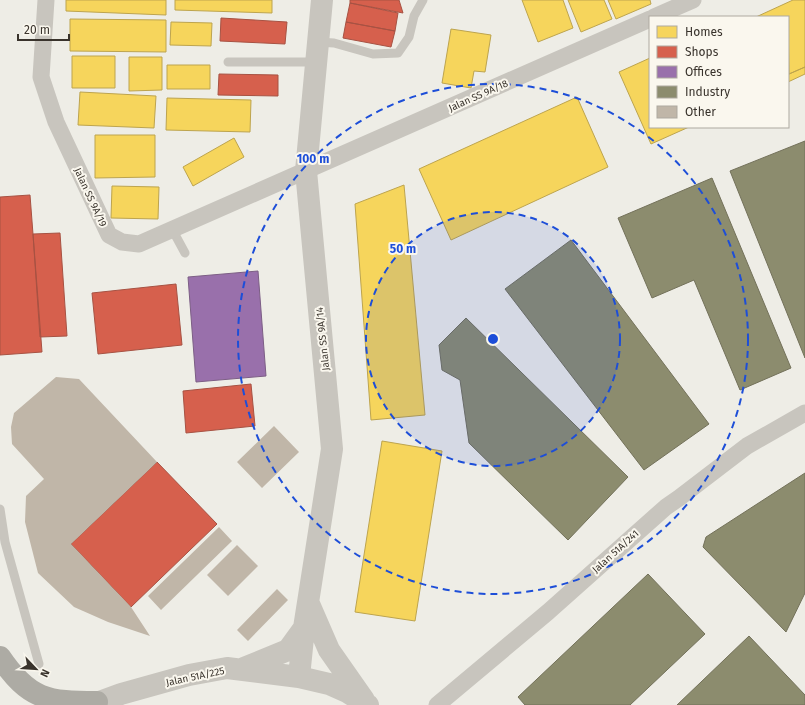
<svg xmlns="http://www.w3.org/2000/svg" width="805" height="705" font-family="'Fira Sans',sans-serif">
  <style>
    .homes { fill: #f6d55c; stroke: #bda44e }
    .shops { fill: #d6604d; stroke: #a75243 }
    .offices { fill: #9970ab; stroke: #7c5e85 }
    .industry { fill: #8c8c6e; stroke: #73715a }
    .building { fill: #c0b6a8 }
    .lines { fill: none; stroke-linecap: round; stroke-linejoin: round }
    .service { stroke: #c8c5be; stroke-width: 9 }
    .minor { stroke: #c8c5be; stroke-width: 17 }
    .tertiary { stroke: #c8c5be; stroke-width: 22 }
    .trunk { stroke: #adaba4; stroke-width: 22 }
    .ring { fill: none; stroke: #1d4ed8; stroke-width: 2; stroke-dasharray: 7 5 }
    .labels { text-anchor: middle; stroke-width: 4; stroke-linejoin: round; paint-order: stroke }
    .street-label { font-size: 10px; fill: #39332c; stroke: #faf7ee }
    .centre { fill: #1d4ed8; stroke: #faf7ee; stroke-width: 2 }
    .ring-label { font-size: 12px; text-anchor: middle; font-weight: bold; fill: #1d4ed8; stroke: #faf7ee; stroke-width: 4; stroke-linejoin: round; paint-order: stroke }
  </style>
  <rect width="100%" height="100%" fill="#eeede6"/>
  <path class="homes" d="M66,0H166V15L66,11Z
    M175,0H272V13L175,10Z
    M522,0H563L573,28L538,42Z
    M568,0H604L612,19L581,32Z
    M608,0H650L651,4L616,19Z
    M793,0H805V67L789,74L788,17H756Z
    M70,19L166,20V52L70,51Z
    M171,22L212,23L211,46L170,45Z
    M451,29L491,35L485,72L474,71L471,88L442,83Z
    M72,56H115V88H72Z
    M129,57H162V90L129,91Z
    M650,58V127H689L651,144L619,72Z
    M167,65H210V89H167Z
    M805,67V74L788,82V71L789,74Z
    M80,92L156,96L154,128L78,125Z
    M577,97L608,167L451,240L419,169Z
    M167,98L251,100L250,132L166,130Z
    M95,135H155V177L95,178Z
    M234,138L244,157L193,186L183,167Z
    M404,185L425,415L371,420L355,204Z
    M112,186L159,187L158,219L111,218Z
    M382,441L442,451L415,621L355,612Z"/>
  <path class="shops" d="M350,0H399L403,13L350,3Z
    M350,3L398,13L395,31L346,22Z
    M221,18L287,22L285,44L220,41Z
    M346,22L395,31L391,47L343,38Z
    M219,74L278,75V96L218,95Z
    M30,195L42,352L0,355V197Z
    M60,233L67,336L40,337L33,234Z
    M176,284L182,345L98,354L92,293Z
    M251,384L255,426L186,433L183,391Z
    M157,462L217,524L131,607L71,544Z"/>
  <path class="offices" d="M258,271L266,376L196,382L188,277Z"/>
  <path class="industry" d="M805,141V358L730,171Z
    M712,178L791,368L740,390L694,280L652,298L618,218Z
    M571,240L709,424L644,470L505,289Z
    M466,318L628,477L568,540L469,443L460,380L442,370L439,345Z
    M805,473V593L786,632L703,547L706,537Z
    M648,574L705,634L630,705H525L518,697Z
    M749,636L805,695V705H677Z"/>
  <path class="building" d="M56,377L79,379L157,462L71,544L131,607L150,636L108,622L74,607L38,573L25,522L26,496L44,479L12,444L11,427L14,413Z
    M274,426L299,452L262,488L237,462Z
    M219,527L232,541L161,610L148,596Z
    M237,545L258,566L228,596L207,575Z
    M277,589L288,600L248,641L237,630Z"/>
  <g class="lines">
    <path class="service" d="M318,42L334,43L373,54L398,53L409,37L414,16L423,0
      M228,62H315
      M172,229L185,253
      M0,509L5,542L39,664"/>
    <path class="minor" d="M46,0L41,77L56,122L109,235L122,242L139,244L650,19
      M654,17L693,0
      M437,705L548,612L666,507L679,498L747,446L805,413"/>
    <path class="tertiary" d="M309,604L329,650L364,700
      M244,668L288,650L304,628
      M299,677L304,628L332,449L306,171L322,0
      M91,705L121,694L189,675L227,668L299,677L329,684L347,692L368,705"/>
    <path class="trunk" d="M0,657C29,700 48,702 97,702"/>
  </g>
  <circle cx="493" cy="339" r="127" fill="#1d4ed8" fill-opacity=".12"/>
  <g class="ring">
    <circle cx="493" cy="339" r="127"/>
    <circle cx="493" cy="339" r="255"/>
  </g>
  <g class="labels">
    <g class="street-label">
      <text transform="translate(478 95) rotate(-24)" y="4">Jalan SS 9A/18</text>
      <text transform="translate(91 197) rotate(65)" y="4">Jalan SS 9A/19</text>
      <text transform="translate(322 339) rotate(-96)" y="4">Jalan SS 9A/14</text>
      <text transform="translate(615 551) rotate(-42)" y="4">Jalan 51A/241</text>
      <text transform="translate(195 676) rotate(-12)" y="4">Jalan 51A/225</text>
    </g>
  </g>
  <circle cx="493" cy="339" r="6" class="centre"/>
  <g class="ring-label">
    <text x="313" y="163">100 m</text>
    <text x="403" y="253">50 m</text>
  </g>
  <rect x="649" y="16" width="140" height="112" fill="#faf7ee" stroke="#ada9a0"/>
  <rect x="657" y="26" width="20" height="12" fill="#f6d55c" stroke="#ada9a0"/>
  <text x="685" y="36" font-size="12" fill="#39332c">Homes</text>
  <rect x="657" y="46" width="20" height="12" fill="#d6604d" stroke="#ada9a0"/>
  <text x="685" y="56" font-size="12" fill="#39332c">Shops</text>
  <rect x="657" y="66" width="20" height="12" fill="#9970ab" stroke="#ada9a0"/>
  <text x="685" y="76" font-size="12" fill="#39332c">Offices</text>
  <rect x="657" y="86" width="20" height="12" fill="#8c8c6e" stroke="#ada9a0"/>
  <text x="685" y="96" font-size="12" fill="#39332c">Industry</text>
  <rect x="657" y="106" width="20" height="12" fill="#c0b6a8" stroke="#ada9a0"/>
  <text x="685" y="116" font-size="12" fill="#39332c">Other</text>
  <g transform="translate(36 669) rotate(115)" stroke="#faf7ee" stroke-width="3" paint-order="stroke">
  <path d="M0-3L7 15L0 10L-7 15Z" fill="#39332c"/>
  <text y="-6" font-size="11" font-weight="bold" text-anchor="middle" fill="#39332c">N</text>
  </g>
  <path d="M18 34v6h51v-6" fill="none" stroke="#39332c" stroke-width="2"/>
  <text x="24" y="34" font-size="12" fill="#39332c" stroke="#faf7ee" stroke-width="3" paint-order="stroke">20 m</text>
</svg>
